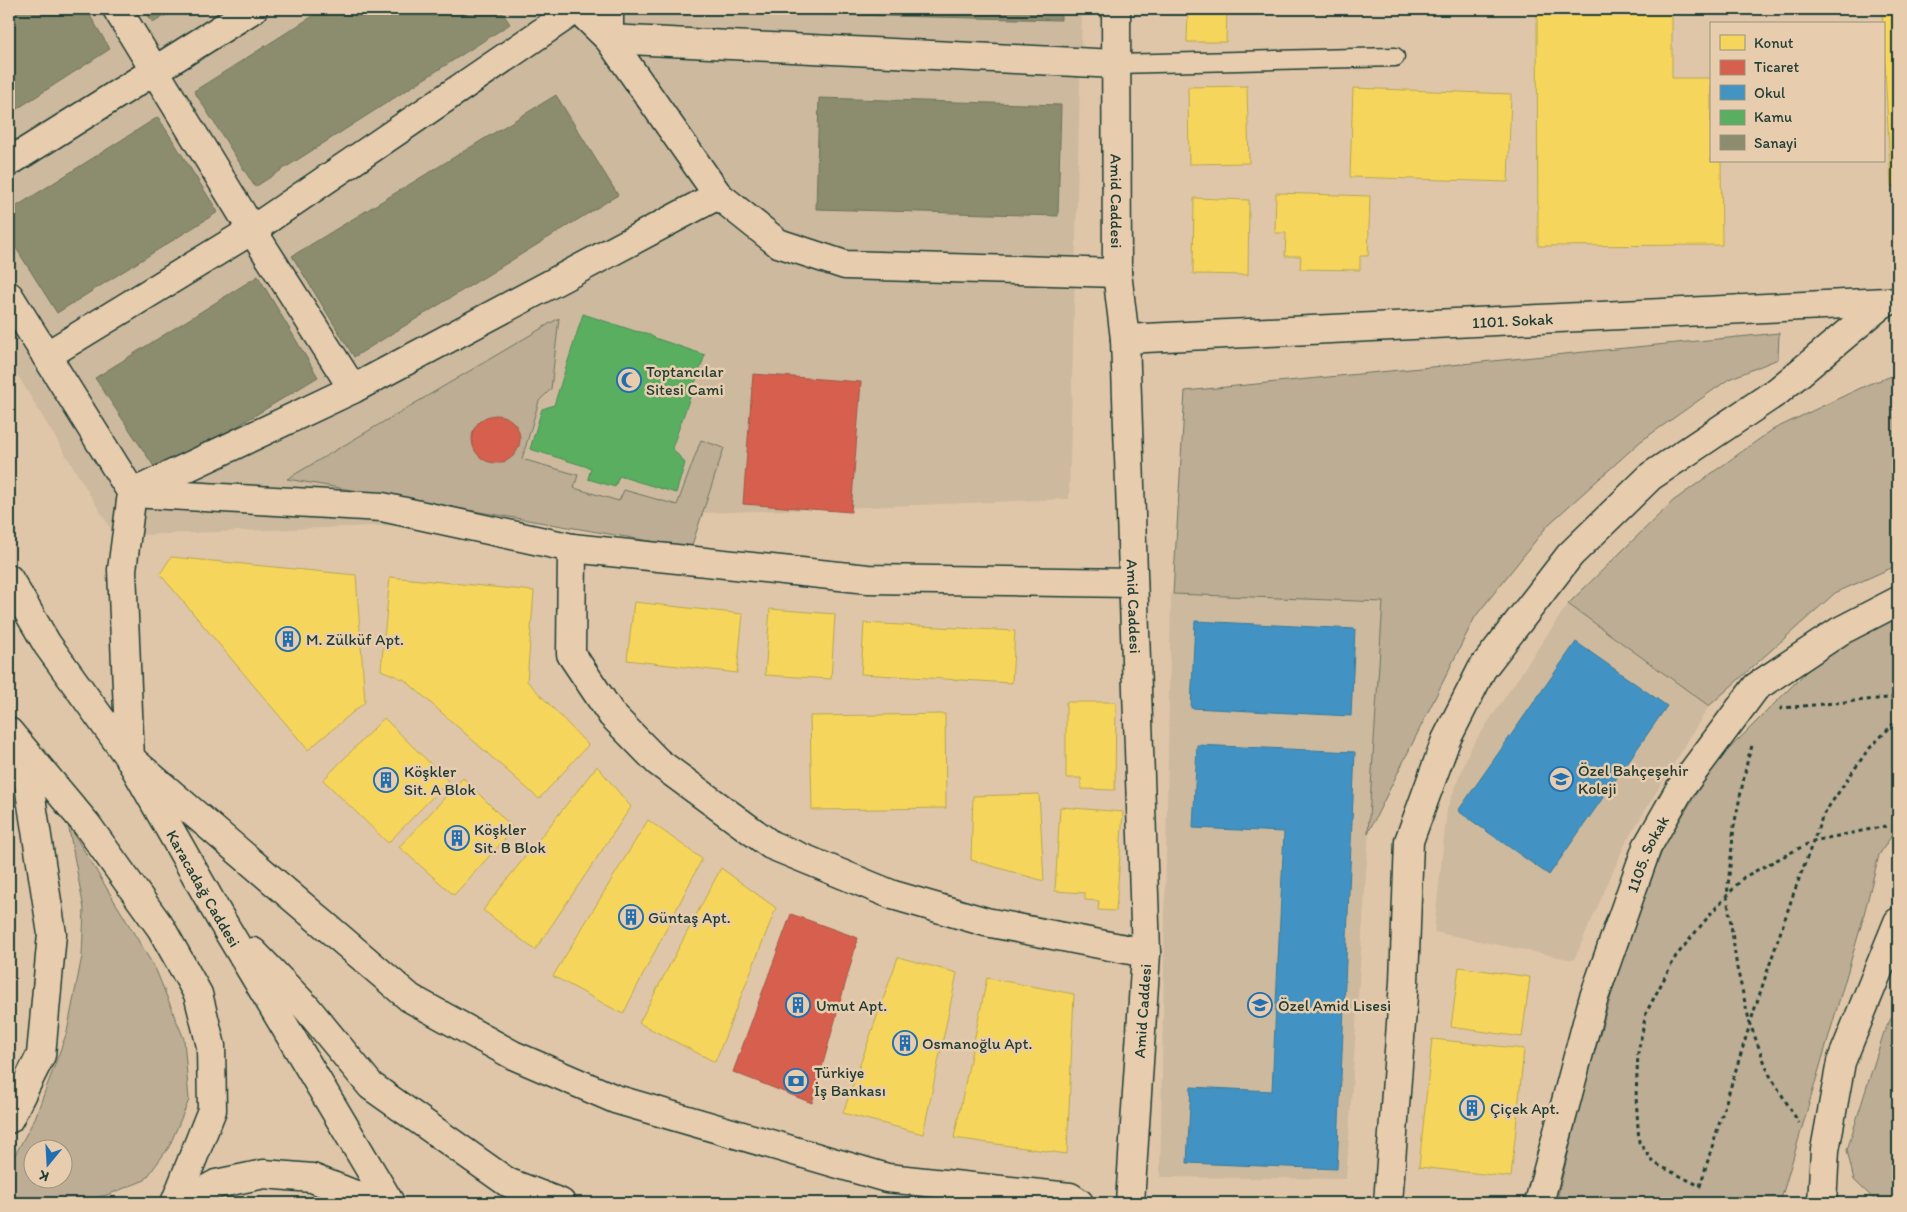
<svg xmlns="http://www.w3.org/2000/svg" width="1907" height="1212" font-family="Itim,sans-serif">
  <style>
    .built { fill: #cdb99e }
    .green { fill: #bcad94; stroke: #6e7564; fill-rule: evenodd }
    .homes { fill: #f6d55c; stroke: #b6a750 }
    .shops { fill: #d6604d; stroke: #9f5646 }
    .schools { fill: #4393c3; stroke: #387998 }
    .public { fill: #5aae61; stroke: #488c54 }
    .industry { fill: #8c8c6e; stroke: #6b745d }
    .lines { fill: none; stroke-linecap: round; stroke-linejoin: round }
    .service-casing { stroke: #1f3d34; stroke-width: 21 }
    .minor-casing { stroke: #1f3d34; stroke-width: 31 }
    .tertiary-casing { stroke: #1f3d34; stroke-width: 31 }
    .trunk-casing { stroke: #1f3d34; stroke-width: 31 }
    .path { stroke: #1f3d34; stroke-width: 3; stroke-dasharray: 4 4; stroke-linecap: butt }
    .service { stroke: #e7ccae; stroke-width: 18 }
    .minor { stroke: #e7ccae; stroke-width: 28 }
    .tertiary { stroke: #e7ccae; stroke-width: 28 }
    .trunk { stroke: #e7ccae; stroke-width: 28 }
    .labels { text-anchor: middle; stroke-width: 5; stroke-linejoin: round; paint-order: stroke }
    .street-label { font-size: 16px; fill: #1f3d34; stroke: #e7ccae }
    .poi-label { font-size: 16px; fill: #1f3d34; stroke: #e7ccae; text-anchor: start }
  </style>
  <rect width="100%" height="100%" fill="#dfc6a9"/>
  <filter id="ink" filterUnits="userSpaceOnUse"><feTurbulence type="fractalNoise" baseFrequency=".02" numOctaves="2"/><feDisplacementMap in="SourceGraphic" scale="10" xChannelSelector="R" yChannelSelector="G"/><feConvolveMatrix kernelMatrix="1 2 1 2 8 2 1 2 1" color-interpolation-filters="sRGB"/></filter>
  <g filter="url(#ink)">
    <path class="built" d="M9,9H1082L1069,499L115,536L9,361Z
      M1171,594L1384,601L1346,1179L1160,1177Z
      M1568,604L1709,706L1626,842L1574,960L1434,932L1447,809L1470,749Z"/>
    <path class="green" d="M559,318L551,389L539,401L522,459L578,475L574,488L619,501L624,490L677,505L701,440L724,448L691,548L287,479Z
      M1779,333L1778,359L1729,379L1641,441L1548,525L1475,617L1368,833L1383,602L1173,594L1185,391Z
      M1898,374V565L1835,593L1709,706L1568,604L1673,501L1772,430L1869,384Z
      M1898,616V826L1879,855L1861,926L1780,1203H1556L1586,1080L1634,919L1665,844L1715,763L1823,655Z
      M68,824L156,970L184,1039L189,1100L169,1147L145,1180L107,1195L69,1203H9V1166L35,1118L67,1032L82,956L84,909ZM32,1150H62V1180H32Z
      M1898,1005V1203H1878L1854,1180L1847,1150L1884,1032Z
      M258,1198L301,1201L306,1203H236Z"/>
    <path class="homes" d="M1188,9H1227L1226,42H1187Z
      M1537,9H1672V78H1711V161H1721L1722,245L1538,246Z
      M1882,9H1898V186H1891Z
      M1247,86L1249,163L1189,164L1188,87Z
      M1353,88L1511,94L1508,182L1350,177Z
      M1276,193L1370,196L1368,256H1360V270L1300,269L1301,256H1285L1286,233H1275Z
      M1194,198L1249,200L1248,275L1193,274Z
      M171,557L356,575L365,702L308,750L160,574Z
      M390,577L534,591L527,681L588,745L539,799L405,680L381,670Z
      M634,602L743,614L737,673L627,660Z
      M770,609L835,614L831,679L765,675Z
      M864,623L1015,631L1012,683L861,674Z
      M1066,702H1116L1115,790L1081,789V778H1066Z
      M945,714L946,808L812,810L810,716Z
      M384,718L448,781L388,843L323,780Z
      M597,766L631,807L535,950L483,910Z
      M463,778L514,829L454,895L399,847Z
      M1039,794L1044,881L971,860L973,796Z
      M1060,807L1123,812L1116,911L1098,910L1099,901L1085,900V893L1055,891Z
      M648,820L702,859L623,1014L553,976Z
      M721,868L776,908L715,1062L639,1023Z
      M898,957L957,973L923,1134L843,1113Z
      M1459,967L1530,977L1522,1037L1451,1027Z
      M987,978L1074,994L1067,1154L954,1138Z
      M1432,1039L1524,1049L1511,1177L1419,1167Z"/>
    <path class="shops" d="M753,374L861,382L851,512L743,504Z
      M472 439a24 24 0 1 1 48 0a24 24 0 1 1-48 0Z
      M791,914L858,938L812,1103L733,1072Z"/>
    <path class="schools" d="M1195,621L1355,629L1351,716L1191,708Z
      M1576,642L1667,706L1549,875L1458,811Z
      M1197,745L1355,752L1337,1169L1187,1163L1191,1087L1272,1091L1284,832L1193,828Z"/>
    <path class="public" d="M583,314L635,331L646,333L655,338L705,355L672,448L685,463L676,493L619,476L615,487L588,479L591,468L530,449L542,409L554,405Z"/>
    <path class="industry" d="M9,9H86L110,49L9,114Z
      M144,9H176L153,23Z
      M324,9H500L510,24L255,187L194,91Z
      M675,9H1061V20L675,11Z
      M556,95L618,195L354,357L292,256Z
      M819,98L1061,105L1058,216L816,209Z
      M158,117L218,212L57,313L9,237V211Z
      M258,276L318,377L159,474L95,378Z"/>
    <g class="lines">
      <defs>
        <path id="service" d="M1116,64L1395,57"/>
        <g id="minor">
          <path d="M117,9L252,230L353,389"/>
          <path d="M578,9L609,39L718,195L778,243L845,265L1117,273"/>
          <path d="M609,9V39L1116,64"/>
          <path d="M9,162L253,9"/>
          <path d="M9,296L132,493L122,570L130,759"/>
          <path id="s1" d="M1125,339L1887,302"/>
          <path d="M46,356L252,230L576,9"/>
          <path d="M135,492L353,389L718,195"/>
          <path d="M132,493L382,507L572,548L868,579L1133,583"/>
          <path d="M572,548L571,654L612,715L658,762L771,845L893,895L986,922L1146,953"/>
          <path d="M1388,1203L1404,982L1409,841L1446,740L1482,669L1570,555L1651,476L1778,391L1883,303"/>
          <path id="s2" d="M1539,1203L1593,1000L1647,847L1680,789L1756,687L1840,631L1898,601"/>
          <path d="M1822,1203L1825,1150L1841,1062L1898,922"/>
        </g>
        <g id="tertiary">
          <path id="s3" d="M1116,9L1117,273L1125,339L1146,953L1130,1203"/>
          <path d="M132,760L410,998L513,1055L615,1099L887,1178L1070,1197L1079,1203"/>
        </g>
        <g id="trunk">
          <path id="s4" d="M9,579L47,644L130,759L219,916L390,1203"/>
          <path d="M9,732L87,825L161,928L198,994L211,1046L212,1110L175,1203"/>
          <path d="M253,952L306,1007L371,1086L507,1182L561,1203"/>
          <path d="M9,1119L41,1055L52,934L24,752"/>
          <path d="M181,1203L216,1184L264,1174L312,1178L358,1196L370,1203"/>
        </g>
      </defs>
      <use href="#service" class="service-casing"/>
      <use href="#minor" class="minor-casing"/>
      <use href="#tertiary" class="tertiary-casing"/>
      <use href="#trunk" class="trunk-casing"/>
      <path class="path" d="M1780,710L1782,708L1898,697
        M1752,746L1748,758L1734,826L1727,896L1737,968L1750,1024L1769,1074L1799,1123
        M1886,826L1813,841L1744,877L1713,911L1676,956L1646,1013L1638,1053L1636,1097L1639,1142L1654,1163L1700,1186L1755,1008L1793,895L1823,815L1867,751L1898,719"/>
      <use href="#service" class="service"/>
      <use href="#minor" class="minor"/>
      <use href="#tertiary" class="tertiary"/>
      <use href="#trunk" class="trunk"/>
    </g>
  </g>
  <defs>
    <symbol id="mosque-ring" viewBox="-11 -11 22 22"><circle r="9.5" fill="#e7ccae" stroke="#1f6fb2" stroke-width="1.5"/><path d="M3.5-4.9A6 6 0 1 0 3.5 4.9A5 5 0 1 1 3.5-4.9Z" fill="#1f6fb2"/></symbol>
    <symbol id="building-ring" viewBox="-11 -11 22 22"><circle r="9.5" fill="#e7ccae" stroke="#1f6fb2" stroke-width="1.5"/><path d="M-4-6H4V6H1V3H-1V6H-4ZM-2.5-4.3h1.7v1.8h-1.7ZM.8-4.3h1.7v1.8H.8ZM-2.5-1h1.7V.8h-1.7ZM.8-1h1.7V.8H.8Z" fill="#1f6fb2"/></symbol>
    <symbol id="school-ring" viewBox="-11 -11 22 22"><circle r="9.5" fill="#e7ccae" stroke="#1f6fb2" stroke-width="1.5"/><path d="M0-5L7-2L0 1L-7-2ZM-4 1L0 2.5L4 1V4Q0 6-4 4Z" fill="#1f6fb2"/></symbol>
    <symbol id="bank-ring" viewBox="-11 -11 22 22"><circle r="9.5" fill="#e7ccae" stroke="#1f6fb2" stroke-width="1.5"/><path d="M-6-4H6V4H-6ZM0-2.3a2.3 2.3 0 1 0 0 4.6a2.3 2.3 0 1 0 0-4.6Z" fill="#1f6fb2"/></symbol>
  </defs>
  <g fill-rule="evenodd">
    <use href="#mosque-ring" x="615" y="366" width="28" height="28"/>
    <use href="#building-ring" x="274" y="625" width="28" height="28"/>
    <use href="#school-ring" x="1547" y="765" width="28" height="28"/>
    <use href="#building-ring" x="372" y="766" width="28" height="28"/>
    <use href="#building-ring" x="443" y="824" width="28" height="28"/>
    <use href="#building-ring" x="617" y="903" width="28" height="28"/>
    <use href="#building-ring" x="784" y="991" width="28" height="28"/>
    <use href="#school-ring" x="1246" y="991" width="28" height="28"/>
    <use href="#building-ring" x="891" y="1029" width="28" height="28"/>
    <use href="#bank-ring" x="782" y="1067" width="28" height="28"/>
    <use href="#building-ring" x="1458" y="1094" width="28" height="28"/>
  </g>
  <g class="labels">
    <g class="street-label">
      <text dy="6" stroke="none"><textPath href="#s3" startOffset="192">Amid Caddesi</textPath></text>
      <text dy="6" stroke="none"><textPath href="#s1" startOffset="388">1101. Sokak</textPath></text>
      <text dy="6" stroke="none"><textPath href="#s3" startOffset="598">Amid Caddesi</textPath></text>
      <text dy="6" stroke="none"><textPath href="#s2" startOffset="366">1105. Sokak</textPath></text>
      <text dy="6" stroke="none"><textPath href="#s4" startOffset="366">Karacadağ Caddesi</textPath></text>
      <text transform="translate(1142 1011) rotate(-86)" y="6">Amid Caddesi</text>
    </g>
    <g class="poi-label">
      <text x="646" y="377">Toptancılar<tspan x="646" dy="18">Sitesi Cami</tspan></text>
      <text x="306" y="645">M. Zülküf Apt.</text>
      <text x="1578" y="776">Özel Bahçeşehir<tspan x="1578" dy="18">Koleji</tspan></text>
      <text x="404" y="777">Köşkler<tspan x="404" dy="18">Sit. A Blok</tspan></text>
      <text x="474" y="835">Köşkler<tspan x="474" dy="18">Sit. B Blok</tspan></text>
      <text x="648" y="923">Güntaş Apt.</text>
      <text x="816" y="1011">Umut Apt.</text>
      <text x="1278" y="1011">Özel Amid Lisesi</text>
      <text x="922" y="1049">Osmanoğlu Apt.</text>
      <text x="814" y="1078">Türkiye<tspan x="814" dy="18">İş Bankası</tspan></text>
      <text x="1490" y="1114">Çiçek Apt.</text>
    </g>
  </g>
  <rect width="1907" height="1212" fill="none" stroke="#e7ccae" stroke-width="30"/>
  <rect x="15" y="15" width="1877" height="1182" fill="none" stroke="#1f3d34" stroke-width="2" filter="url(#ink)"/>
  <rect x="1710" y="22" width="175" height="140" fill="#e7ccae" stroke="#97937d"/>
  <rect x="1720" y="35" width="25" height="15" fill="#f6d55c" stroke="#97937d"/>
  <text x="1754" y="48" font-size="15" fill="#1f3d34">Konut</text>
  <rect x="1720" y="60" width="25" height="15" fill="#d6604d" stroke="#97937d"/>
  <text x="1754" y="72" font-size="15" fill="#1f3d34">Ticaret</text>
  <rect x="1720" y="85" width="25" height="15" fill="#4393c3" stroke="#97937d"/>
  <text x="1754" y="98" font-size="15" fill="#1f3d34">Okul</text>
  <rect x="1720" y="110" width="25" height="15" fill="#5aae61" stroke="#97937d"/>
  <text x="1754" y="122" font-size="15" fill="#1f3d34">Kamu</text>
  <rect x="1720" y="135" width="25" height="15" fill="#8c8c6e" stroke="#97937d"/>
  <text x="1754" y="148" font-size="15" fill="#1f3d34">Sanayi</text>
  <g transform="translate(48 1164) rotate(198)"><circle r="24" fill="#e7ccae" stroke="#97937d"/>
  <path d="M0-4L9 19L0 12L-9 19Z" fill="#1f6fb2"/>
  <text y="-8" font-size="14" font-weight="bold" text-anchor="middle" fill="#1f3d34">K</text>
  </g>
</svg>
